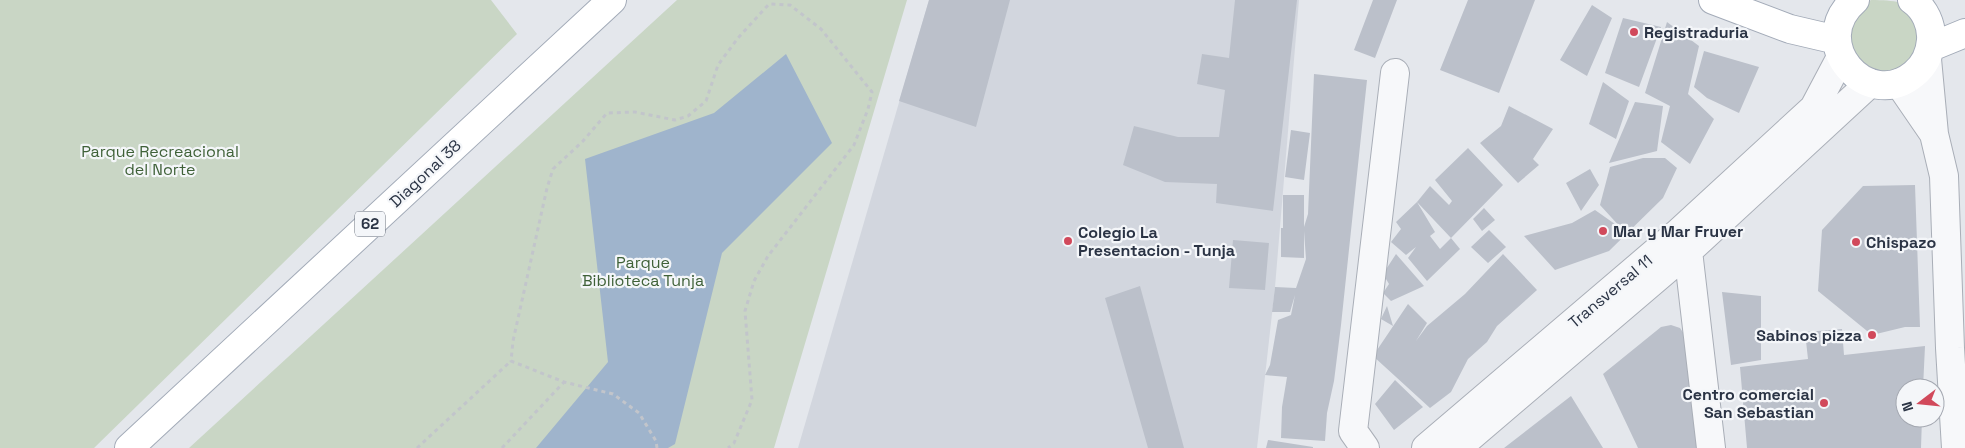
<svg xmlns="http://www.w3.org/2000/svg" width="1965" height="448" font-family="'Space Grotesk',sans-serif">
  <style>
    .built { fill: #d2d6de }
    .green { fill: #c9d6c5 }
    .water { fill: #9fb4cc }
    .building { fill: #bbc0ca }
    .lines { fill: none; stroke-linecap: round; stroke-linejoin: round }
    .minor-casing { stroke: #a9aeb7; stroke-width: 30 }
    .major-casing { stroke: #a3abb8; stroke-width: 30 }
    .path { stroke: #c2c5cb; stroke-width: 3; stroke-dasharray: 4 4; stroke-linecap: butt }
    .minor { stroke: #f7f8fa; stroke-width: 28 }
    .major { stroke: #fff; stroke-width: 28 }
    .poi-dot { fill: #d1495b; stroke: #f4f6f9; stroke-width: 2 }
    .labels { text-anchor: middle; stroke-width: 4.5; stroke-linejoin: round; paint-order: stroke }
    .shield { fill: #f4f6f9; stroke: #676e7b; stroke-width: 1 }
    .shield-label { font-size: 15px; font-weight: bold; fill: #2b3445 }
    .poi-label { font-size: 16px; font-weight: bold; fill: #2b3445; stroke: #f4f6f9; text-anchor: start }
    .park-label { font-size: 16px; fill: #3f6138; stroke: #f4f6f9 }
    .street-label { font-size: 16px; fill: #2b3445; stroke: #f4f6f9 }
  </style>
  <rect width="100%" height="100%" fill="#e4e7ec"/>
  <path class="built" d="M929,0H1299L1275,287L1257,448H798Z"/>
  <path class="green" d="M0,0H491L517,34L94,448H0Z
    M677,0H907L774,448H189Z
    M1871,0C1920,0 1919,11 1921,55L1881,78L1850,58V18L1859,8Z"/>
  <path class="water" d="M786,54L832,143L722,253L675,444L668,448H536L608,362L585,159L714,113Z"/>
  <path class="building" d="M929,0H1010L976,127L899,101Z
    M1235,0H1297L1273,211L1216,203L1217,184L1165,182L1123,165L1134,126L1178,137H1219L1225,90L1197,84L1202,54L1229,58Z
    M1373,0H1397L1375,58L1354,50Z
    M1468,0H1535L1499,93L1440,70Z
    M1592,5L1612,18L1587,76L1560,60Z
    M1623,18L1661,27L1639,87L1605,73Z
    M1667,22L1699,46L1688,94L1714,119L1690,164L1661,142L1670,106L1645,93Z
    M1704,51L1759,67L1739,113L1707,98L1694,87Z
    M1314,74L1367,80L1341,325L1334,381L1327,413L1325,441L1281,438L1282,407L1287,377L1265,375L1270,365L1278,320L1291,315L1295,295L1290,312H1272L1275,287L1296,288L1306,259L1304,231V258L1281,257V228H1283V195H1304V227L1308,214Z
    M1603,82L1629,101L1616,139L1589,124Z
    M1635,102L1663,106L1657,151L1609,163Z
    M1509,106L1553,129L1533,159L1539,165L1518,183L1480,143L1501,126Z
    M1291,130L1310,133L1304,180L1285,177Z
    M1468,148L1503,185L1451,238L1417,202L1430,186L1449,205L1452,201L1435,180Z
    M1643,158H1665L1677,168L1663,198L1609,251L1555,270L1524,236L1572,223L1595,210L1622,229L1600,205L1610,167Z
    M1590,169L1599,185L1581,211L1566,183Z
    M1915,185L1920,327H1905L1872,335L1818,291L1822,230L1863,186Z
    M1417,202L1435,232L1430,236L1440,249L1451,238L1460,249L1427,281L1408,258L1416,247L1406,255L1391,242L1401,229L1396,222Z
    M1484,208L1495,220L1482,231L1473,219Z
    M1489,230L1506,247L1488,263L1471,247Z
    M1233,240L1269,243L1265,290L1229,288Z
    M1396,254L1424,286L1391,301L1383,293L1389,284L1383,274Z
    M1503,254L1537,290L1497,326L1487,342L1468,359L1451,392L1430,408L1373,356L1408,304L1427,323L1416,341L1427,326L1465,294Z
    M1140,286L1184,448H1148L1105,298Z
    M1722,292L1761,296V360L1731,365Z
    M1387,306L1393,326L1381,319Z
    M1671,325L1680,328L1684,334L1702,448H1638L1603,374L1661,327Z
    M1842,329L1844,355L1925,346L1923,388H1905V418H1922L1921,448H1747L1740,367L1808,359L1805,332Z
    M1395,380L1423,407L1394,430L1375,404Z
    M1571,396L1603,448H1504Z
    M1268,440L1313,447V448H1266Z"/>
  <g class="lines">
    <defs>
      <path id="minor" d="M1899,83L1934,134L1927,59
        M1934,134L1944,176L1950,348L1956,448
        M1681,240L1688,251L1711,448
        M1365,448L1353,431L1395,73
        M1426,448L1677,234L1814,108L1841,57
        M1457,448L1688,251L1870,83"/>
      <path id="major" d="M1713,0L1790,29L1837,40
        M1855,0C1806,42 1867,113 1914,74C1925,65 1930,54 1931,40C1932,25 1925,9 1912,0
        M1931,47L1965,33
        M129,448L612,0"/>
    </defs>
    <use href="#minor" class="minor-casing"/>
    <use href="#major" class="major-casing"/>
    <path class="path" d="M417,448L511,361
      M502,448L564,382
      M657,448L656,441L639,413L613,394L564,382L511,361L513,341L547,188L553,169L583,141L607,113L635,112L675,120L688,116L706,101L718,65L738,38L769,4L790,5L821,29L872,92L868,109L854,145L768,256L754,281L745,311L752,400L734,443L728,448"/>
    <use href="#minor" class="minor"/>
    <use href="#major" class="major"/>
  </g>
  <g class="poi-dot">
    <circle cx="1634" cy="32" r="5"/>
    <circle cx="1603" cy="231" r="5"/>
    <circle cx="1068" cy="241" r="5"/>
    <circle cx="1856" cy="242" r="5"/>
    <circle cx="1872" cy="335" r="5"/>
    <circle cx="1824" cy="403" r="5"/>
  </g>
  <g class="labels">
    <rect class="shield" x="355" y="211.5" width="30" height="25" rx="4"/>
    <g class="shield-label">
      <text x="370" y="229">62</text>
    </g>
    <g class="poi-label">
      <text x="1644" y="38">Registraduria</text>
      <text x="1613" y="237">Mar y Mar Fruver</text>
      <text x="1078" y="238">Colegio La<tspan x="1078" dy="18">Presentacion - Tunja</tspan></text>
      <text x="1866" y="248">Chispazo</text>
      <text x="1862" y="341" text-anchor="end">Sabinos pizza</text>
      <text x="1814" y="400" text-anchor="end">Centro comercial<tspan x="1814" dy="18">San Sebastian</tspan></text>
    </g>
    <g class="park-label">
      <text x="160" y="157">Parque Recreacional<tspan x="160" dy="18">del Norte</tspan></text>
      <text x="643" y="268">Parque<tspan x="643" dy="18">Biblioteca Tunja</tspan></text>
    </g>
    <g class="street-label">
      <text transform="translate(425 173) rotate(-43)" y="6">Diagonal 38</text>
      <text transform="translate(1610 291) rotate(-40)" y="6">Transversal 11</text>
    </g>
  </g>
  <g transform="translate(1920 403) rotate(254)"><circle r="24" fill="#f4f6f9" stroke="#a4a8b1"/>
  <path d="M0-4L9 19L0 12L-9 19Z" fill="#d1495b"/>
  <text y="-8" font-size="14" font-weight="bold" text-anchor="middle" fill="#2b3445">N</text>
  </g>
</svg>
